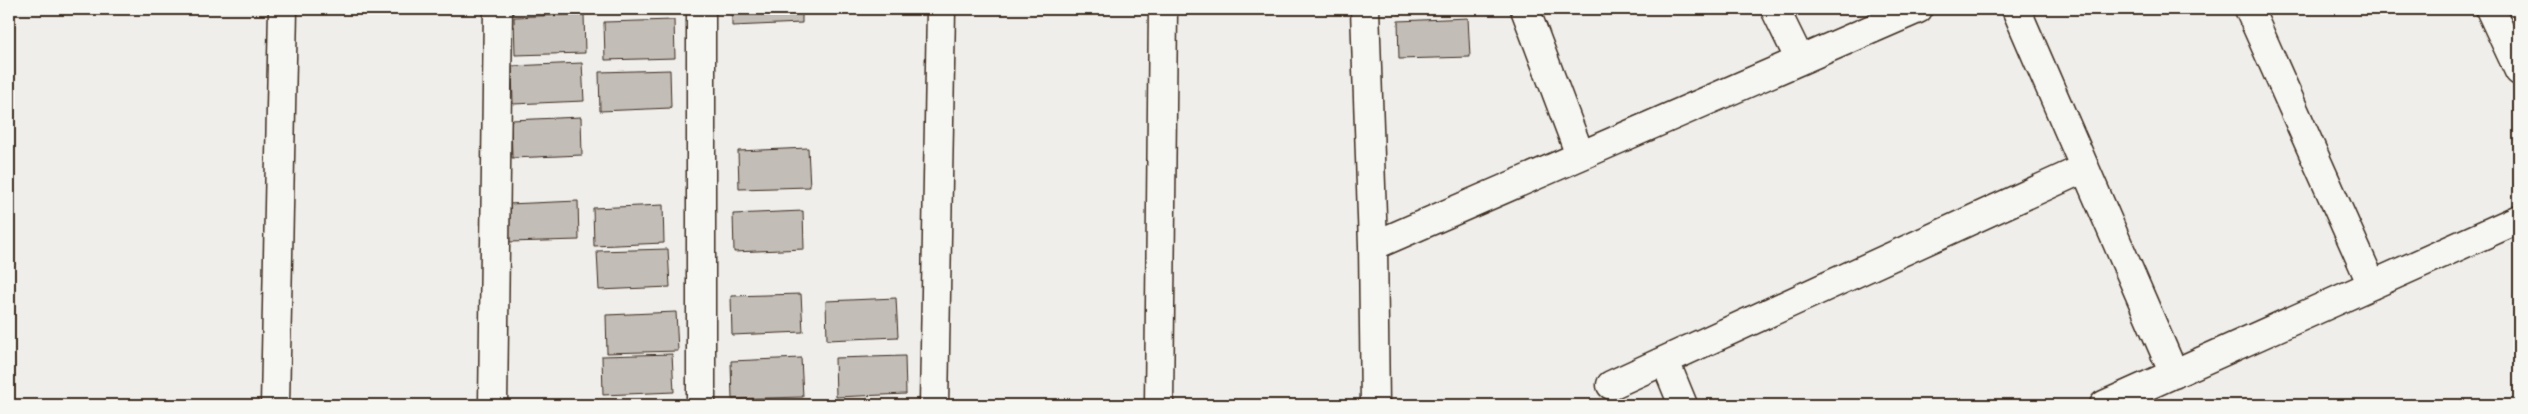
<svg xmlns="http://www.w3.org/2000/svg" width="2528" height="414" font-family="'Architects Daughter',sans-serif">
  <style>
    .building { fill: #c2bdb7; stroke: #3b2a1e }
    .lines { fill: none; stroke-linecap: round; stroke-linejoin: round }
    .minor-casing { stroke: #3b2a1e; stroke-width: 31 }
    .minor { stroke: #f6f6f2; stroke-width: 28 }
  </style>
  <rect width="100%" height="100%" fill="#efeeea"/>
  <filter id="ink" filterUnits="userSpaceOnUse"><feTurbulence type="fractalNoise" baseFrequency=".02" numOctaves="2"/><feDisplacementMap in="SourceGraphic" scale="10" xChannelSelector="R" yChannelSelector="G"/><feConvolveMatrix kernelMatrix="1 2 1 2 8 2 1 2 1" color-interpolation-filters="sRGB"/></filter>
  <g filter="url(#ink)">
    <path class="building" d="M606,9H676L606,11Z
      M732,9H802V23L732,26Z
      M1398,9H1468V11L1398,14Z
      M584,14L585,53L515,55L514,17Z
      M1468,18L1470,57L1399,59L1398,21Z
      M674,20L675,58L605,60L604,22Z
      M582,63L584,101L513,104L512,66Z
      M670,70L671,108L600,111L599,72Z
      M581,117L582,155L512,158L511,120Z
      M808,148L810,187L739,189L738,151Z
      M578,201L579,240L509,242L508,204Z
      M663,205L664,243L594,246L593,208Z
      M803,211L804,249L734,252L733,214Z
      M668,249L670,287L599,290L597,251Z
      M801,294L803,332L732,335L731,296Z
      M896,298L898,337L827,340L826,301Z
      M676,312L678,351L607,353L606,315Z
      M672,354L674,392L603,395L602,356Z
      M905,356L906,394L836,397L835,358Z
      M801,358L803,397L732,399L731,361Z"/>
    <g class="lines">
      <defs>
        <path id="minor" d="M701,9V405
          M1365,9L1373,246L1375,405
          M1525,9L1580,155
          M1775,9L1800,60
          M2016,9L2174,374
          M2249,9L2372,285
          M2490,9L2519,71
          M1373,246L1918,9
          M1665,361L1683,405
          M1611,385L2085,168
          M275,405L283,9
          M493,405L498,9
          M934,405L941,9
          M1159,405L1163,9
          M2104,405L2519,219"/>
      </defs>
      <use href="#minor" class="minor-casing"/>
      <use href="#minor" class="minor"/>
    </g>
  </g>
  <rect width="2528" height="414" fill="none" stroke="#f6f6f2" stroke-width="30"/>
  <rect x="15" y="15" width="2498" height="384" fill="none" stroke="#3b2a1e" stroke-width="2" filter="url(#ink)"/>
</svg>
